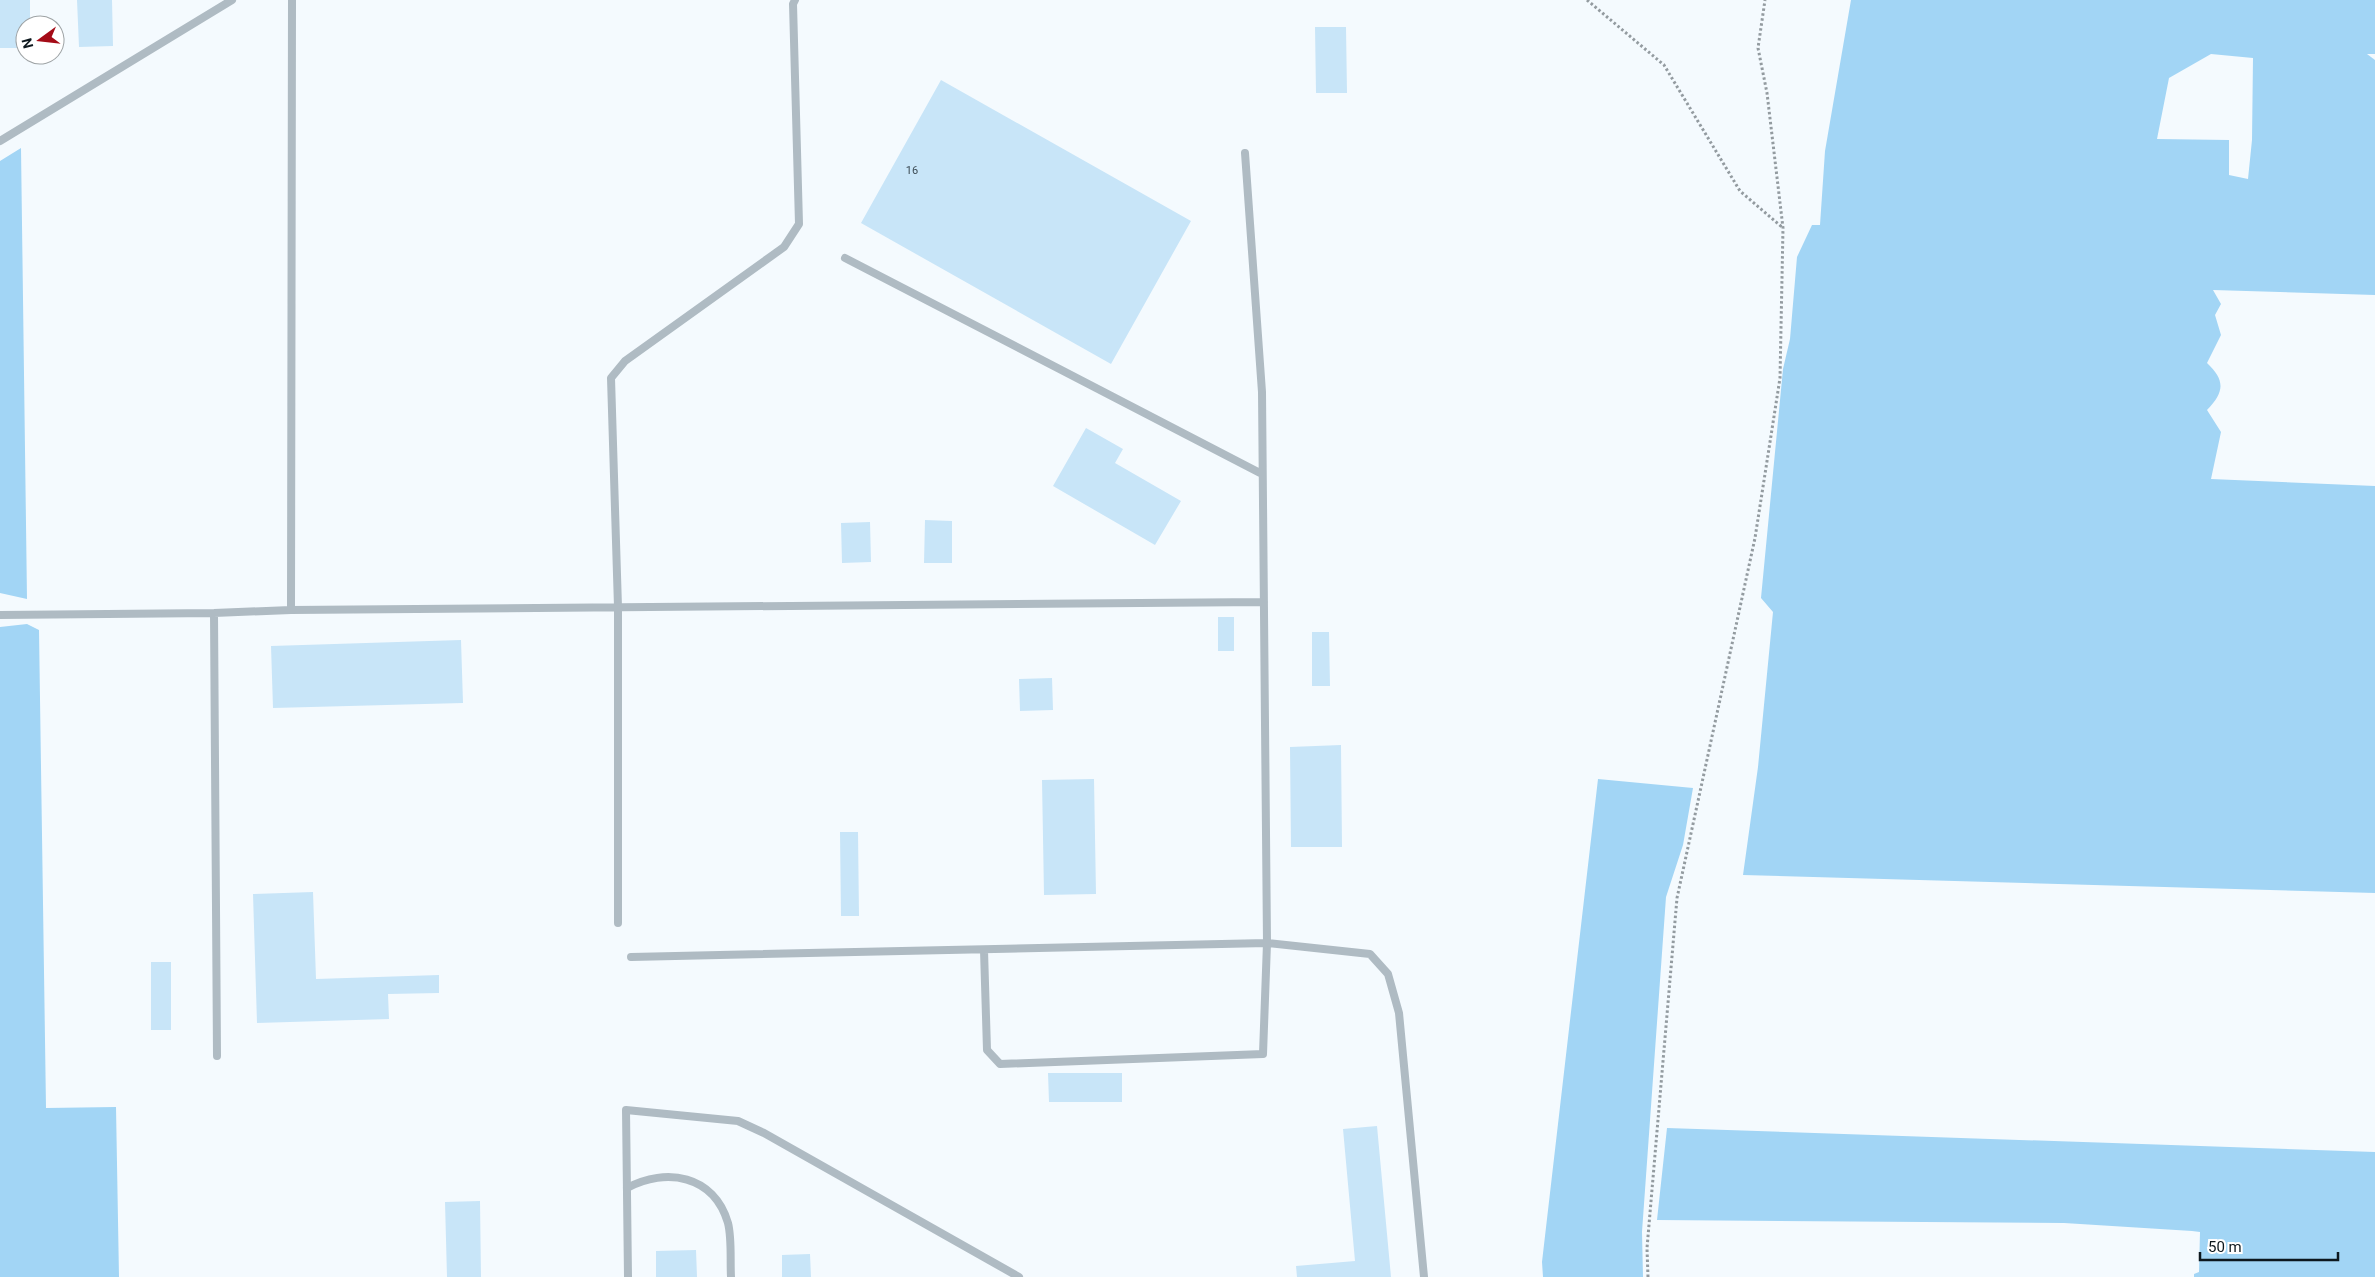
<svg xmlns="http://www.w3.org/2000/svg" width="2375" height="1277" font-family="Roboto,sans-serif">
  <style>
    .green { fill: #a2d5f5; fill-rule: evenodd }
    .building { fill: #c8e5f8 }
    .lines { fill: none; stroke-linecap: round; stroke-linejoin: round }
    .path { stroke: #939ba0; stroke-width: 3; stroke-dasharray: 2.5 2.5; stroke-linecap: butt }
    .service { stroke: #afbbc3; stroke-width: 8 }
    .labels { text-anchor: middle; stroke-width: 4.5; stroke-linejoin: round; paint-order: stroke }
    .number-label { font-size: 11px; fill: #3c4b54 }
  </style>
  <rect width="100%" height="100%" fill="#f4fafe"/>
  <path class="green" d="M1851,0H2375V54H2367L2375,60V295L2213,290L2221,304L2215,315L2221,335L2207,363C2226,381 2224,392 2207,410L2221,432L2211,479L2375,486V893L1743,875L1758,767L1773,612L1761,598L1783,369L1790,339L1797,257L1812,225H1820L1825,151ZM2211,54L2253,58L2252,140L2248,179L2229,175V140L2157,139L2169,78Z
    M21,148L27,599L0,593V161Z
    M27,624L39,630L46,1108L116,1107L119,1277H0V627Z
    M1598,779L1693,788L1683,845L1666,897L1642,1232L1643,1277H1543L1542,1262Z
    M1667,1128L2375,1152V1277H2194V1274L2199,1272L2200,1232L2192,1231L2064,1223L1657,1220Z"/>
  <path class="building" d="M0,0H30V25H25V48H0Z
    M77,0H112L113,46L79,47Z
    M1315,27H1346L1347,93H1316Z
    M941,80L1191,221L1111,364L861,223Z
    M1086,428L1123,449L1115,463L1181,501L1155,545L1053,486Z
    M925,520L952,521V563H924Z
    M870,522L871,562L842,563L841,523Z
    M1218,617H1234V651H1218Z
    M1312,632H1329L1330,686H1312Z
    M461,640L463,703L273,708L271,646Z
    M1052,678L1053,710L1020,711L1019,679Z
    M1341,745L1342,847H1291L1290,747Z
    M1094,779L1096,894L1044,895L1042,780Z
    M840,832H858L859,916H841Z
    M313,892L316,979L439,975V993L388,994L389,1019L257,1023L253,894Z
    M151,962H171V1030H151Z
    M1048,1073H1122V1102H1049Z
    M1377,1126L1391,1277H1297L1296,1266L1355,1261L1343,1129Z
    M480,1201L481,1277H447L445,1202Z
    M696,1250L697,1277H656V1251Z
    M810,1254L811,1277H782V1255Z"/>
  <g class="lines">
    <path class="path" d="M1587,0L1664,65L1740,191L1783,228
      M1648,1277L1647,1248L1677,898L1755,538L1780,378L1783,228L1767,93L1758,48L1765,0"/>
    <path class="service" d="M0,141L232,0
      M845,258L1262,474
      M291,610L292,0
      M214,613L217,1056
      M0,615L214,613L291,610L1264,602
      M618,923V607L611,378L625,361L784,247L799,224L793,4L795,0
      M984,950L987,1050L1000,1064L1263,1054L1267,943L1262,392L1245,153
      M631,957L1267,943L1370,954L1388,974L1399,1013L1424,1277
      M627,1188C666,1167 714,1175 728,1223C732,1239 730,1260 731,1277
      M628,1277L626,1110L738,1121L764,1133L1019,1277"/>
  </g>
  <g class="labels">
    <g class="number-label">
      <text x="912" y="174">16</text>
    </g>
  </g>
  <g transform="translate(40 40) rotate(255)"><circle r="24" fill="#ffffff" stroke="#9ea3a5"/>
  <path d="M0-4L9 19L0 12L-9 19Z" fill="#a40b17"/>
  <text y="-8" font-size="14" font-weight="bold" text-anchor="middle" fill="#0d181e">N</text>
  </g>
  <path d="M2200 1252v8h138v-8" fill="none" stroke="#0d181e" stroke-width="2.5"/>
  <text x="2208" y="1252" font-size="15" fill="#0d181e" stroke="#ffffff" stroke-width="4" paint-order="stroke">50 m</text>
</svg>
